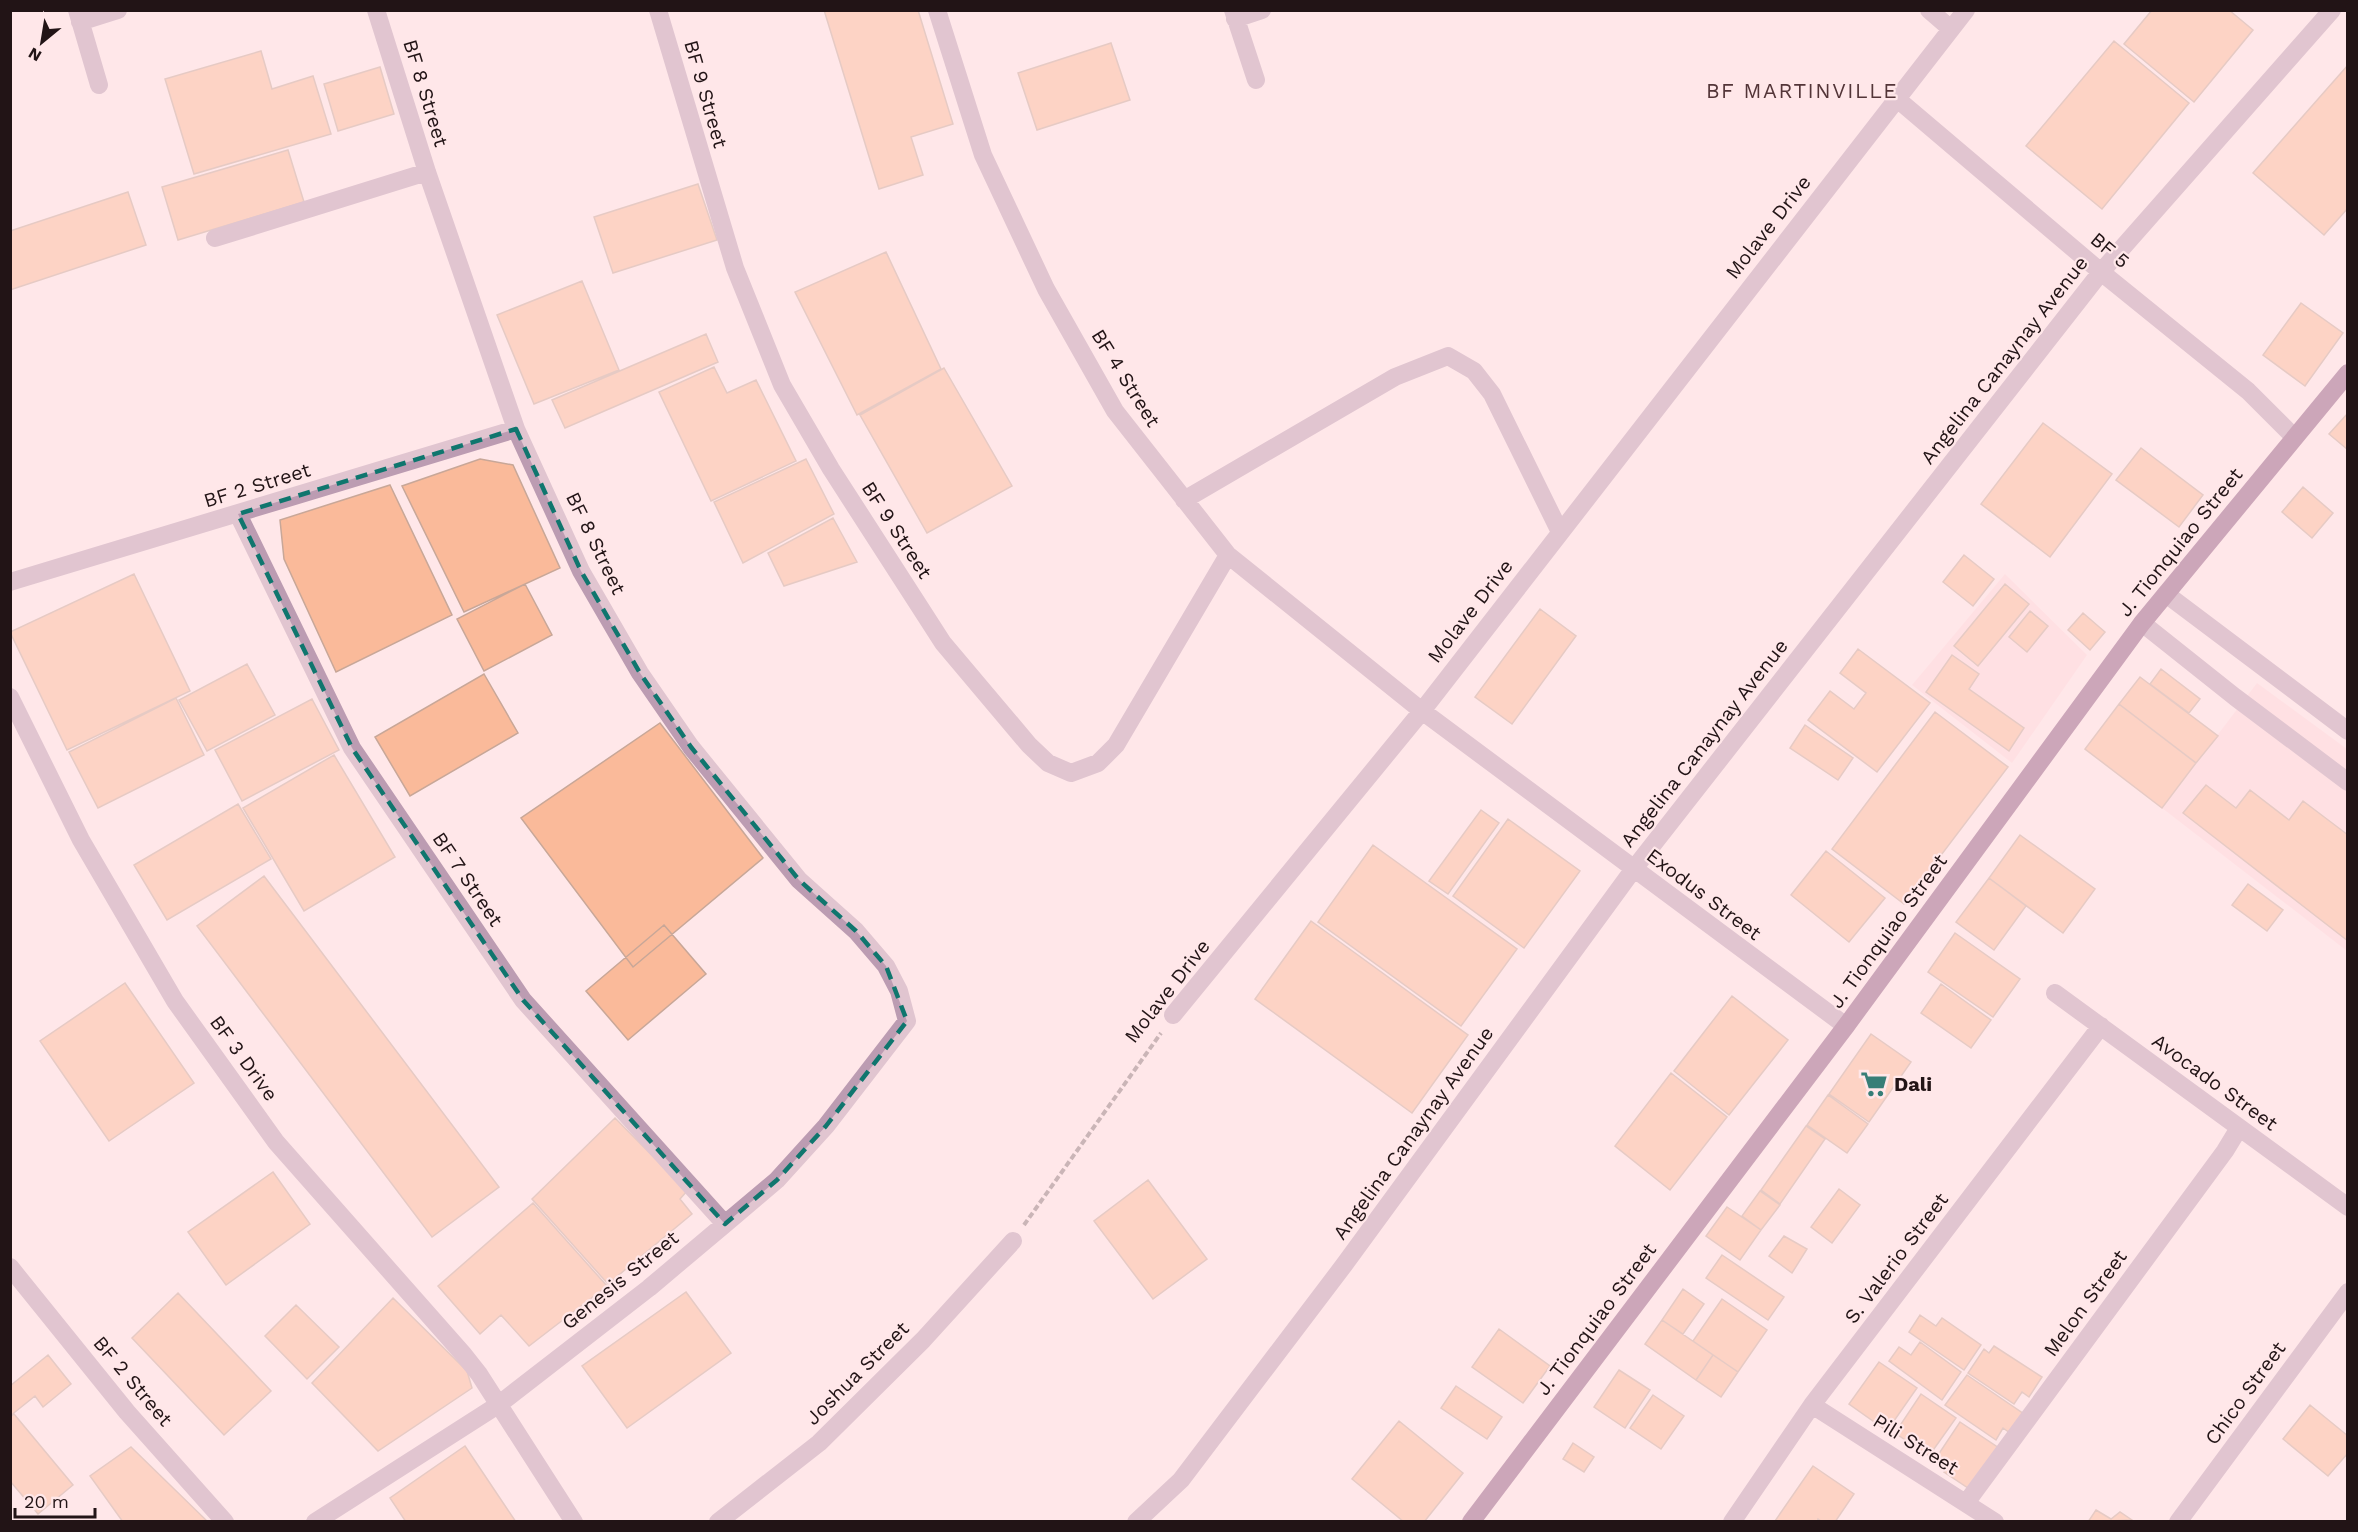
<svg xmlns="http://www.w3.org/2000/svg" width="2358" height="1532" font-family="'Work Sans',sans-serif">
  <style>
    .built { fill: #ffd8dc }
    .building { fill: #faba9a; stroke: #c8a798; stroke-width: 1.5 }
    .lines { fill: none; stroke-linecap: round; stroke-linejoin: round }
    .path { stroke: #8b787a; stroke-width: 4; stroke-dasharray: 6 3; stroke-linecap: butt }
    .minor { stroke: #bc9cb2; stroke-width: 18 }
    .major { stroke: #8e577f; stroke-width: 18 }
    .marked { fill: none; stroke: #0f766e; stroke-width: 4.5; stroke-dasharray: 12 8; stroke-linejoin: round }
    .labels { text-anchor: middle; stroke-width: 4.5; stroke-linejoin: round; paint-order: stroke }
    .street-label { font-size: 20px; fill: #221416; stroke: #ffe7e9 }
    .poi-label { font-size: 20px; font-weight: bold; fill: #221416; stroke: #ffe7e9; text-anchor: start }
    .neighbourhood-label { font-size: 21px; letter-spacing: 1.5px; fill: #533538; stroke: #ffe7e9 }
  </style>
  <rect width="100%" height="100%" fill="#ffe7e9"/>
  <path class="built" d="M2005,574L2087,655L2012,763L1912,685Z
    M2257,683L2347,749V951L2162,808Z"/>
  <path class="building" d="M824,10H918L953,124L911,137L923,175L879,189Z
    M2152,10H2229L2253,30L2194,102L2124,44Z
    M2114,41L2189,103L2102,209L2026,146Z
    M1111,43L1130,100L1037,130L1018,73Z
    M261,51L272,89L313,76L331,134L194,174L165,79Z
    M2348,65V208L2324,235L2253,173Z
    M380,67L394,114L338,131L324,84Z
    M288,150L304,202L178,240L162,187Z
    M698,184L717,240L613,273L594,217Z
    M128,192L146,245L10,290V231Z
    M886,252L941,369L857,415L795,292Z
    M582,281L619,370L534,404L497,315Z
    M2301,303L2343,333L2305,386L2263,355Z
    M706,334L718,362L565,428L552,400Z
    M714,367L727,393L756,380L796,461L711,501L659,392Z
    M944,368L1012,486L927,533L860,415Z
    M2348,413V450L2329,434Z
    M2043,423L2112,474L2050,557L1981,504Z
    M2141,448L2203,495L2179,527L2116,480Z
    M480,459L513,465L560,568L464,612L402,486Z
    M806,459L834,514L743,563L714,502Z
    M390,485L452,615L336,672L284,559L280,520Z
    M2303,487L2333,513L2312,538L2282,512Z
    M833,518L857,562L784,586L768,553Z
    M1964,555L1994,579L1973,606L1943,582Z
    M134,574L190,691L67,750L10,632Z
    M525,584L552,635L484,671L457,619Z
    M2005,584L2029,604L1978,666L1954,646Z
    M1540,609L1576,636L1512,724L1475,697Z
    M2030,611L2048,626L2027,652L2009,637Z
    M2083,613L2105,632L2090,650L2068,630Z
    M1858,649L1930,703L1877,772L1808,720L1830,691L1854,709L1866,693L1840,673Z
    M1952,655L1979,674L1969,689L2024,728L2009,751L1926,692Z
    M247,664L275,715L207,751L179,700Z
    M2161,669L2200,699L2189,713L2150,684Z
    M484,674L518,733L410,796L375,737Z
    M2140,677L2218,736L2196,763L2119,704Z
    M176,698L204,755L98,808L69,752Z
    M312,699L339,750L242,801L215,750Z
    M2119,704L2196,763L2162,808L2085,749Z
    M1935,712L2008,767L1904,904L1832,849Z
    M660,723L763,858L633,967L521,818Z
    M1805,725L1853,758L1838,780L1790,748Z
    M334,755L395,857L304,911L243,808Z
    M2206,785L2236,808L2250,790L2289,820L2303,801L2348,835V941L2183,813Z
    M238,804L271,859L167,920L134,865Z
    M1481,810L1499,823L1448,894L1429,881Z
    M1508,819L1580,871L1524,948L1453,896Z
    M2020,835L2095,889L2063,933L1989,878Z
    M1373,845L1517,949L1461,1026L1318,922Z
    M1826,851L1885,898L1849,942L1791,895Z
    M264,876L499,1187L432,1237L197,926Z
    M1989,878L2026,906L1994,950L1956,922Z
    M2248,884L2283,910L2267,931L2232,905Z
    M1311,921L1468,1035L1412,1113L1255,999Z
    M664,925L706,974L628,1040L586,991Z
    M1955,933L2020,979L1993,1017L1928,972Z
    M125,983L194,1083L109,1141L40,1041Z
    M1941,984L1991,1020L1971,1048L1921,1013Z
    M1732,996L1788,1040L1729,1115L1674,1071Z
    M1871,1034L1911,1062L1869,1122L1829,1094Z
    M1671,1073L1727,1117L1670,1190L1615,1146Z
    M1828,1095L1868,1124L1847,1153L1807,1125Z
    M615,1118L687,1191L680,1199L692,1214L608,1284L532,1199Z
    M1806,1126L1825,1139L1780,1204L1761,1190Z
    M273,1172L310,1224L226,1285L188,1232Z
    M1148,1180L1207,1259L1153,1299L1094,1221Z
    M1839,1189L1860,1205L1832,1243L1811,1227Z
    M1760,1191L1780,1205L1761,1230L1742,1216Z
    M533,1203L607,1286L529,1346L501,1315L480,1334L438,1286Z
    M1727,1207L1761,1230L1740,1260L1706,1236Z
    M1784,1236L1807,1249L1792,1273L1769,1256Z
    M1722,1255L1784,1297L1768,1320L1706,1278Z
    M1683,1289L1704,1304L1683,1334L1662,1320Z
    M686,1292L731,1353L627,1428L582,1366Z
    M178,1293L271,1391L224,1435L132,1338Z
    M393,1298L467,1371L472,1388L378,1451L312,1383Z
    M1722,1299L1767,1330L1738,1372L1693,1341Z
    M296,1305L339,1347L307,1379L265,1336Z
    M1920,1315L1936,1326L1942,1318L1981,1345L1964,1370L1909,1332Z
    M1662,1320L1713,1355L1696,1380L1645,1344Z
    M1499,1329L1550,1366L1523,1403L1472,1367Z
    M1920,1342L1961,1372L1942,1400L1889,1361L1899,1347L1911,1355Z
    M1994,1346L2042,1377L2029,1397L2022,1392L2014,1404L1968,1373L1984,1349L1989,1353Z
    M48,1355L71,1384L43,1407L35,1396L10,1416V1386Z
    M1713,1355L1738,1372L1721,1397L1696,1380Z
    M1879,1362L1917,1388L1887,1431L1849,1404Z
    M1619,1370L1650,1390L1625,1428L1594,1407Z
    M1967,1375L2024,1414L2010,1433L2003,1428L1996,1440L1945,1405Z
    M1456,1386L1502,1417L1487,1439L1441,1408Z
    M1921,1394L1956,1418L1929,1456L1895,1433Z
    M1653,1395L1684,1416L1661,1449L1630,1428Z
    M2310,1405L2348,1436V1453L2328,1476L2283,1439Z
    M14,1414L73,1485L38,1514L10,1481V1417Z
    M1399,1421L1463,1473L1424,1522H1404L1352,1479Z
    M1960,1422L1999,1448L1971,1490L1944,1472L1949,1466L1936,1458Z
    M1573,1443L1594,1457L1584,1472L1563,1459Z
    M465,1446L516,1522H406L390,1498Z
    M131,1447L207,1521V1522H123L90,1476Z
    M1813,1466L1854,1494L1835,1522H1822L1818,1519L1817,1522L1775,1521Z
    M2096,1510L2111,1519L2120,1512L2132,1520L2088,1522Z"/>
  <g class="lines">
    <path class="path" d="M1024,1225L1161,1033"/>
    <path class="minor" d="M77,10L99,85
      M658,10L735,268L782,385L831,469L943,643L1029,745L1048,763L1071,773L1098,763L1116,745L1228,555
      M937,10L983,155L1046,289L1115,411L1228,555L1422,711L1846,1026
      M1233,10L1256,80
      M1929,10L1951,29
      M1235,19L1262,10
      M80,22L118,10
      M1896,98L2101,272L2248,391L2294,437
      M215,238L427,172
      M1184,500L1395,377L1448,356L1474,371L1492,394L1560,532
      M238,514L352,748L523,1000L725,1224
      M10,582L516,429
      M2166,594L2348,731
      M2142,623L2235,697L2348,782
      M10,697L81,840L175,1001L276,1142L464,1355L479,1374L574,1522
      M2055,993L2348,1207
      M1173,1015L1422,711L1966,10
      M10,1267L127,1412L225,1522
      M1812,1405L1995,1522
      M1966,1503L2225,1151L2239,1128
      M315,1522L498,1405L649,1288L725,1224L777,1180L826,1126L907,1021L899,991L886,966L856,931L799,880L691,747L640,673L581,571L516,429L427,172L376,10
      M718,1522L819,1443L923,1340L1013,1241
      M1136,1522L1181,1480L1344,1265L1633,870L2101,272L2332,10
      M1732,1522L1812,1405L2101,1026
      M2178,1522L2348,1292"/>
    <path class="major" d="M1471,1522L1846,1026L2142,623L2348,373"/>
  </g>
  <path d="M0 0H2358V1532H0ZM516,429L581,571L640,673L691,747L799,880L856,931L886,966L907,1021L826,1126L777,1180L725,1224L523,1000L352,748L238,514Z" fill="#ffe7e9" fill-opacity=".55" fill-rule="evenodd"/>
  <path class="marked" d="M516,429L581,571L640,673L691,747L799,880L856,931L886,966L907,1021L826,1126L777,1180L725,1224L523,1000L352,748L238,514Z"/>
  <defs>
    <symbol id="supermarket-bare" viewBox="-9 -9 18 18"><path d="M-6-5.5h2.5l.6 2H6L4.5 2H-2.5L-4.4-4H-6ZM-1.5 3.2a1.3 1.3 0 1 0 .1 0ZM3 3.2a1.3 1.3 0 1 0 .1 0Z" fill="#377e77" stroke="#ffe7e9" stroke-width="2.5" paint-order="stroke"/></symbol>
  </defs>
  <g fill-rule="evenodd">
    <use href="#supermarket-bare" x="1855" y="1065" width="38" height="38"/>
  </g>
  <g class="labels">
    <g class="street-label">
      <text transform="translate(426 93) rotate(73)" y="7">BF 8 Street</text>
      <text transform="translate(706 94) rotate(74)" y="7">BF 9 Street</text>
      <text transform="translate(1768 227) rotate(-52)" y="7">Molave Drive</text>
      <text transform="translate(2110 250) rotate(40)" y="7">BF 5</text>
      <text transform="translate(2004 360) rotate(-52)" y="7">Angelina Canaynay Avenue</text>
      <text transform="translate(1126 378) rotate(58)" y="7">BF 4 Street</text>
      <text transform="translate(257 485) rotate(-17)" y="7">BF 2 Street</text>
      <text transform="translate(897 530) rotate(57)" y="7">BF 9 Street</text>
      <text transform="translate(2180 542) rotate(-51)" y="7">J. Tionquiao Street</text>
      <text transform="translate(596 543) rotate(64)" y="7">BF 8 Street</text>
      <text transform="translate(1470 611) rotate(-52)" y="7">Molave Drive</text>
      <text transform="translate(1704 743) rotate(-52)" y="7">Angelina Canaynay Avenue</text>
      <text transform="translate(468 879) rotate(56)" y="7">BF 7 Street</text>
      <text transform="translate(1704 894) rotate(37)" y="7">Exodus Street</text>
      <text transform="translate(1888 931) rotate(-54)" y="7">J. Tionquiao Street</text>
      <text transform="translate(1167 991) rotate(-52)" y="7">Molave Drive</text>
      <text transform="translate(244 1058) rotate(54)" y="7">BF 3 Drive</text>
      <text transform="translate(2215 1082) rotate(36)" y="7">Avocado Street</text>
      <text transform="translate(1413 1133) rotate(-54)" y="7">Angelina Canaynay Avenue</text>
      <text transform="translate(1896 1258) rotate(-53)" y="7">S. Valerio Street</text>
      <text transform="translate(620 1280) rotate(-39)" y="7">Genesis Street</text>
      <text transform="translate(2085 1303) rotate(-54)" y="7">Melon Street</text>
      <text transform="translate(1596 1319) rotate(-53)" y="7">J. Tionquiao Street</text>
      <text transform="translate(857 1373) rotate(-45)" y="7">Joshua Street</text>
      <text transform="translate(133 1381) rotate(50)" y="7">BF 2 Street</text>
      <text transform="translate(2245 1393) rotate(-54)" y="7">Chico Street</text>
      <text transform="translate(1916 1444) rotate(32)" y="7">Pili Street</text>
    </g>
    <g class="poi-label">
      <text x="1894" y="1091">Dali</text>
    </g>
    <g class="neighbourhood-label">
      <text x="1802" y="98">BF MARTINVILLE</text>
    </g>
  </g>
  <rect width="2358" height="1532" fill="none" stroke="#221416" stroke-width="24"/>
  <g transform="translate(42 42) rotate(210)" stroke="#ffe7e9" stroke-width="4.5" paint-order="stroke">
  <path d="M0-4.5L10 22L0 15L-10 22Z" fill="#221416"/>
  <text y="-9" font-size="16" font-weight="bold" text-anchor="middle" fill="#221416">N</text>
  </g>
  <path d="M15 1508v9h80v-9" fill="none" stroke="#221416" stroke-width="3"/>
  <text x="24" y="1508" font-size="18" fill="#221416" stroke="#ffe7e9" stroke-width="4.5" paint-order="stroke">20 m</text>
</svg>
